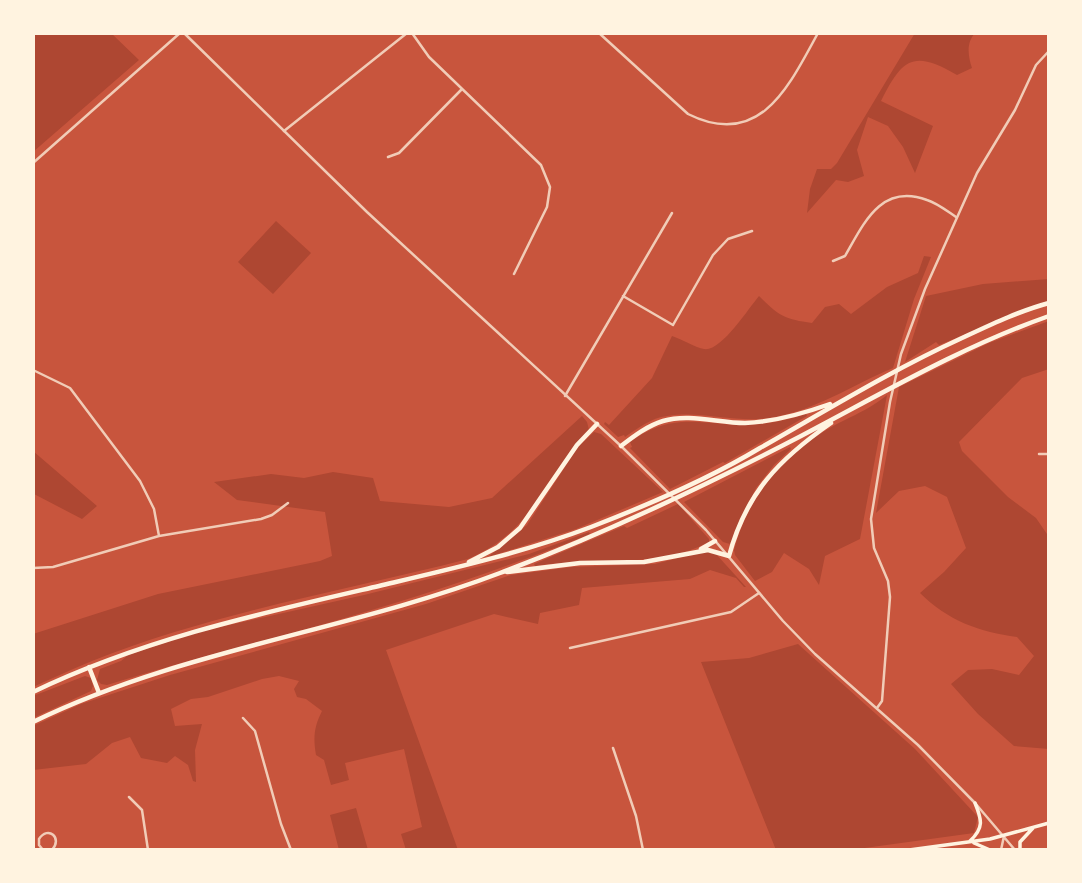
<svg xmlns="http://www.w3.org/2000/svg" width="1082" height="883" font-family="Ubuntu,sans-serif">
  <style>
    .green { fill: #ae4732 }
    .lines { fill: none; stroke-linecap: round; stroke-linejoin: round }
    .minor { stroke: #f1ccb7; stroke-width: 2.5 }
    .tertiary { stroke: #f1ccb7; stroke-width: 2.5 }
    .secondary { stroke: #fff3e0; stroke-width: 3.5 }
    .motorway { stroke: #fff3e0; stroke-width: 4.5 }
  </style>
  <rect width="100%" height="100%" fill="#c8553d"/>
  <path class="green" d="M33,33H111L139,60L33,152Z
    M915,33H975C966,43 968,56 972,68L957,75C913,49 902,59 881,101L933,126L915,173L903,147L888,126L868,117L857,150L864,176L848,182L836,180L807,213L810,189L817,169H831L837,163Z
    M276,221L311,253L273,294L238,262Z
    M924,256L931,257L914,299L893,368C852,385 815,411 769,418C735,423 700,410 667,416C651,418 638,428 625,437L624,435L618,437L604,424L605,422L609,425L652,378L672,336C682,339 696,348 704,349C721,352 748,309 759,296C779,316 784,319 812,323L825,307L839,304L851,314L887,287L918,273Z
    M1049,279V300L939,345L936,342L905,362L926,296L983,284Z
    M1049,321V369L1022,378L959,442L962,451L1008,497L1036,518L1049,537V749L1014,746L978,714L951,684L968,670L992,669L1019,675L1034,656L1017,637C980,632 948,621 920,593L944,572L966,548L947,497L925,486L899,491L876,513L899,387L989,343Z
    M887,395L860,539L825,556L819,585L809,569L784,553L772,572L755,581L735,555L734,550C748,495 786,452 835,425C856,414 868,410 887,395Z
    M806,414L807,416L798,421L725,463L723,462L670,489L630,448L632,447L630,442C671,413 695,423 741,425C763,425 785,421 806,414Z
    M582,416L587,422L589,430C543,478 535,531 468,559C343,591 212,613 92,661C72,669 53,678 33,687V634L158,594L320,561L332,556L325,512L237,500L214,482L271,474L304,478L333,472L373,478L380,501L449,507L492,498Z
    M594,432L601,434L663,492L576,529L488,557L527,525L578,447Z
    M790,447L791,449L774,465L756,488L730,544L723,542L684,502Z
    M33,451L97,506L82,519L34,494Z
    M678,504L709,539V542C656,570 593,556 535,566L534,564L624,526L627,528Z
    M589,532L590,534C501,570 410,600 317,626C247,646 176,663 107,685L101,684L97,680L100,669L121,661L128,655L198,632L364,595L529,554Z
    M705,551L716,554L746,587H744L736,578L710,570L690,579L582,588L579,605L540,613L538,624L494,614L386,650L458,850H406L401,834L422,827L404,749L345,763L349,780L331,785L324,760L316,755C313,737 314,727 322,711L306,699L297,697L294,689L299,681L279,676L262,679L208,697L191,699L171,709L175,726L202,724L195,750L196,782L193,781L188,765L175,756L167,763L141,758L130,737L112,743L86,764L33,770V726L81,704L170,675L426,604L511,575L571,567L655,564Z
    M798,644L915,749L978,817L974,833L850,850H776L701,662L749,658Z
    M85,676L91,678L93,686L91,691L33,718V696Z
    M356,808L368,850H339L330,815Z"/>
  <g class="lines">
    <path class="minor" d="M412,33L429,57L541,165L550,187L547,207L514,274
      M599,33L688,114C760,150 789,86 818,33
      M284,131L407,33
      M388,157L399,153L462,89
      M833,261L845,256C864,223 881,183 927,200C937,203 947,211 956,217
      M623,296L673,325L713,255L728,239L752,231
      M33,370L70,388L140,481L154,509L159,536
      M565,396L672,213
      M1039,454H1049
      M33,568L53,567L159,536L261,519L272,515L288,503
      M570,648L731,612L759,593
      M243,718L255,731L281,824L291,850
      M613,748L636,816L643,850
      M129,797L142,810L148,850
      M43,850L39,845V839C48,825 63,838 52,850"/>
    <path class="tertiary" d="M184,33L367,212L621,446L706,530L783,621L815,654L918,745L975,803L1015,850
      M33,163L180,33
      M877,708L882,701L890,597L888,581L874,548L871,519L890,402L901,354L925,289L977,173L1015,110L1036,65L1049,51
      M1001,850L1004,836"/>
    <path class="secondary" d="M970,841C984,828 982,820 975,803
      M974,843L990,850
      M909,850L990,839L1049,823
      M1020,850V842L1033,828"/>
    <path class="motorway" d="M621,446C634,436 647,426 663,421C689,413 718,423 745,423C774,422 802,414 830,404
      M701,549L715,541
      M469,562L498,547L520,528L577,445L597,424
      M507,572L580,563L644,562L708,550L729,556C746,493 779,459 831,423
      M89,667L99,693
      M33,692C143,639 262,613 379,586C451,569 522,553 591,527C648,505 707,480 760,448C827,410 892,370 962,338C990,325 1019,311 1049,303
      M33,722C180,650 348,631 500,573C604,534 703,487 801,436C883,393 961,347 1049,316"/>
  </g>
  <rect width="1082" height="883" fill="none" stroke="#fff3e0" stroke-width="70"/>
</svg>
